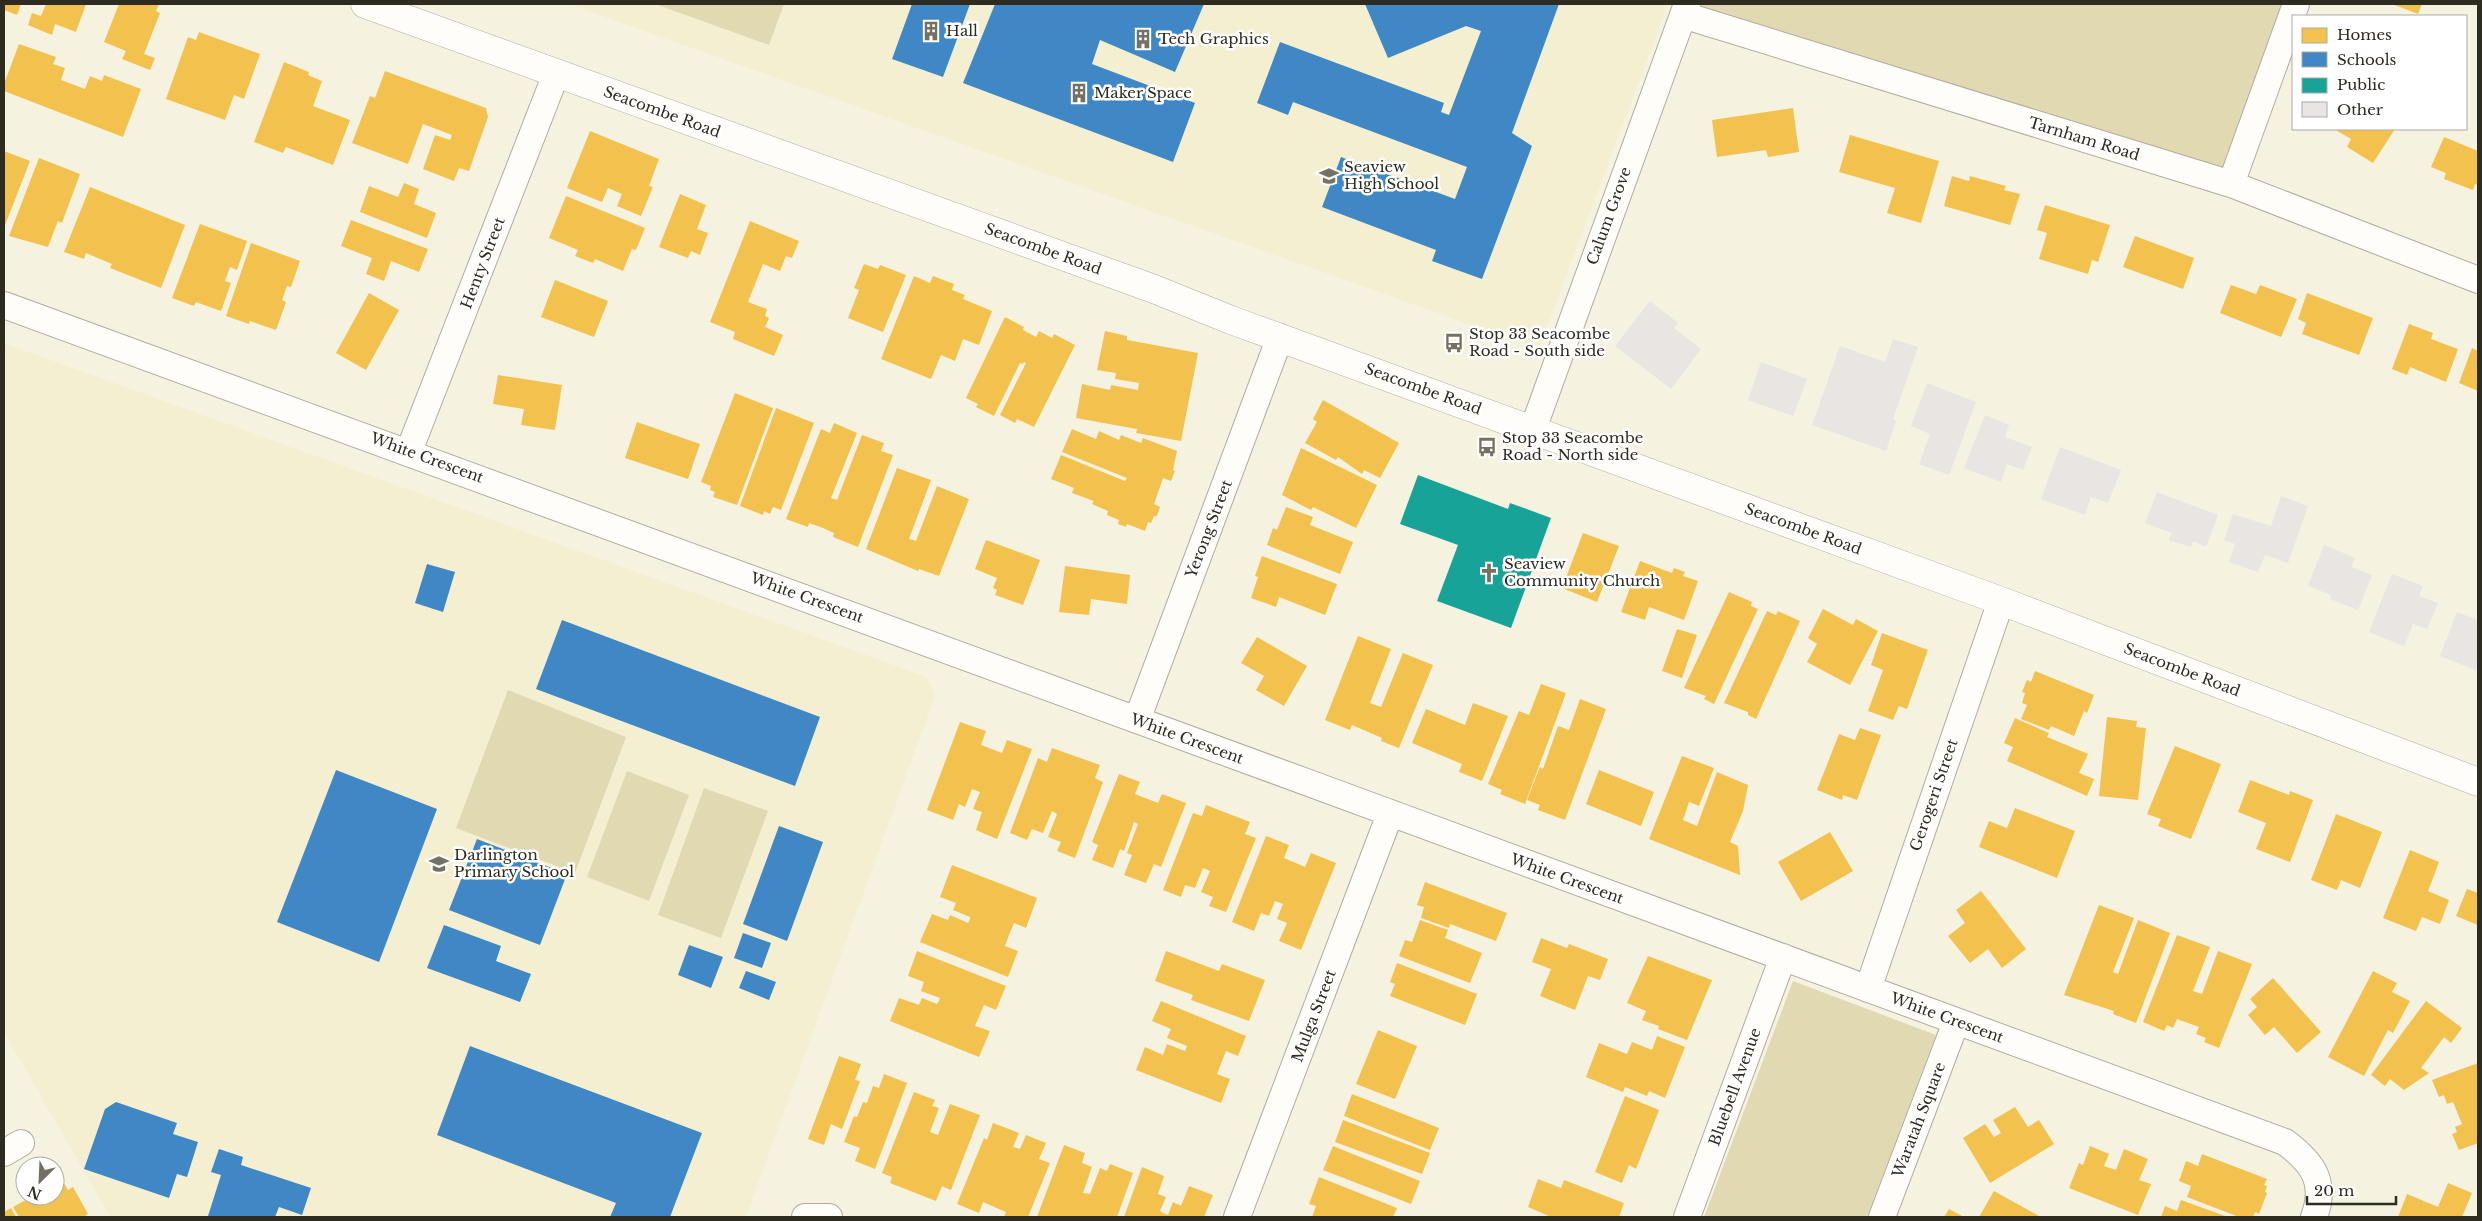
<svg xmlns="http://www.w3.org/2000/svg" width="2482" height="1221" font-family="'Libre Baskerville',serif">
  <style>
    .built { fill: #f5efd1 }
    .green { fill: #e1d9b2 }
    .homes { fill: #f2c14e }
    .schools { fill: #3f88c5 }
    .public { fill: #17a398 }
    .building { fill: #e8e5e2 }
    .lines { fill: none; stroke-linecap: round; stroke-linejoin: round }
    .minor-casing { stroke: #afac9f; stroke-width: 28 }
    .secondary-casing { stroke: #afac9f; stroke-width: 29 }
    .minor { stroke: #fefdfa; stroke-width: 26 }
    .secondary { stroke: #fefdfa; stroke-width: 28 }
    .labels { text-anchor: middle; stroke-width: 5; stroke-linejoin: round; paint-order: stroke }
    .poi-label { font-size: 15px; fill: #2e2c20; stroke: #fff; text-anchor: start }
    .street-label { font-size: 15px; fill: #2e2c20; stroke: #fff }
  </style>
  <rect width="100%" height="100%" fill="#f6f2e0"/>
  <path class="built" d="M568,4H1668L1539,349Z
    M4,343L927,677L935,696L746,1217H110L4,1032Z"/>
  <path class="green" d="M655,4H784L769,45Z
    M1696,4H2290L2227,176L1693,12Z
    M508,690L626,737L575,873L456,828Z
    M627,771L689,795L649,901L587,877Z
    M704,788L768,811L721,938L658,915Z
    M1793,981L1936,1035L1867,1217H1704Z"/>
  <path class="homes" d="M4,4H21L17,15L4,10Z
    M46,4H86L76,32L55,24L52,35L28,25L32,13L41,16Z
    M119,4H159L156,11L160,13L144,54L155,58L150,70L122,59L126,51L104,42Z
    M2392,4H2422L2418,14Z
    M199,32L260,54L244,99L234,95L225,120L166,99L188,37L196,40Z
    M19,44L56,57L53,64L65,68L61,80L85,89L90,76L102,81L104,75L141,89L123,137L4,91V84Z
    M284,62L309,72L308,75L322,81L313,106L350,120L333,165L286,147L283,153L254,142Z
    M385,71L486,108L488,117L469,171L459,168L454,181L423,169L435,135L450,140L452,135L423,124L408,164L352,143L370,96L375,98Z
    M1793,108L1799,152L1768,157L1766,150L1717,157L1712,120Z
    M2334,129H2395L2373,163L2347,147L2351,139Z
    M590,131L659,159L649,186L653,187L641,216L617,206L622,194L608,188L602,202L567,188Z
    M1850,135L1939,161L1921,223L1887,213L1895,188L1839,172Z
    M2444,137L2478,151V185L2475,184L2473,190L2444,179L2446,173L2431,167Z
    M4,151L30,161L4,228Z
    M39,158L80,174L62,223L58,221L48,247L9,236Z
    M1952,176L1969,181L1970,176L2006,186L2004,190L2020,194L2010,225L1944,206Z
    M404,183L419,189L414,204L436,213L427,238L360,212L369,186L398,197Z
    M90,187L185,225L161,288L110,268L112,264L86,253L84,259L64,252Z
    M680,194L706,205L697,229L708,233L700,255L691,251L688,258L659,247Z
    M566,196L645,228L636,250L632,249L623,271L595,259L593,263L575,256L578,250L549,238Z
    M2045,205L2110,225L2098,262L2092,260L2088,274L2039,259L2047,233L2037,230Z
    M351,220L428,249L419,272L391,261L384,281L366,274L372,258L341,246Z
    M750,221L799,241L792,258L786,256L780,271L763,264L748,302L767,309L765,316L769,318L765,327L783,335L774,356L733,339L735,332L710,322Z
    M200,224L247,241L237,270L230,267L225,281L231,283L221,311L196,302L194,306L172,298Z
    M2135,236L2194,258L2183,289L2123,267Z
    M251,243L300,261L291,287L287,286L282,300L286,302L276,330L250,321L249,324L226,316Z
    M864,264L878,269L880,265L906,275L883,332L848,318L859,290L854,288Z
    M914,276L930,283L933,276L954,284L952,290L965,295L963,299L992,311L979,345L963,339L955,361L941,355L931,379L881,359Z
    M555,280L608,301L594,337L541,317Z
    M2231,285L2256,294L2260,285L2297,299L2281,337L2220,313Z
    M369,293L399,310L366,370L336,353Z
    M2307,293L2373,318L2359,355L2302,334L2306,323L2298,319Z
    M1005,317L1024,327L1023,330L1036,337L1039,331L1052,338L1054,334L1075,345L1034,427L1017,419L1015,423L1000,415L1026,363L1024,362L1023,364L1020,363L994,416L976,407L978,404L966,398Z
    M2409,324L2433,333L2431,339L2458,349L2446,382L2410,367L2407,375L2392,369Z
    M1105,331L1127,336V340L1198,353L1181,441L1136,433L1137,429L1076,418L1082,384L1110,390L1111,385L1138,390L1139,383L1115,379L1116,373L1097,370Z
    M2472,348L2478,351V391L2459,383Z
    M498,375L562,385L555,430L521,425L524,409L493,404Z
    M735,393L773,408L737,505L713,497L715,492L710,490L711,486L701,482Z
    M1323,400L1399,443L1380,478L1364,470L1362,474L1338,457L1336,460L1305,443L1317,422L1313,419Z
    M776,408L814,423L781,510L773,507L770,514L764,511L763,515L740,506Z
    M637,422L700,444L688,479L625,458Z
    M834,423L857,433L831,498L837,500L862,435L884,443L881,451L893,455L858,547L833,537L834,533L823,528L809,523L808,527L786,519L821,429L830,433Z
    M1072,429L1096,439L1099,431L1119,440L1121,435L1141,443L1143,438L1177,451L1173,470L1175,471L1171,481L1163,478L1154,504L1160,507L1157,516H1154L1151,523L1148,522L1145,531L1127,524L1126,527L1118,524L1119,520L1107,515L1108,511L1092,504L1094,501L1072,493L1074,488L1051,479L1061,455L1125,481L1127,478L1062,452Z
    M1301,448L1377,485L1356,528L1313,507L1311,510L1282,495Z
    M897,468L931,480L909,539L913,540L916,541L937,486L969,499L939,576L919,569L918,571L866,549Z
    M1286,507L1313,517L1310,525L1353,542L1340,574L1267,545L1273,528L1277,530Z
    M1583,533L1619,546L1597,602L1562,588Z
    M986,540L1040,560L1023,605L995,595L997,590L993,588L997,578L975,569Z
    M1262,556L1337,584L1325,615L1279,597L1276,607L1251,598L1258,577L1255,576Z
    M1640,561L1672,573L1674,568L1685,572L1683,576L1698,581L1684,620L1649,607L1645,620L1621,612Z
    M1065,566L1130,575L1127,604L1091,599L1089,615L1059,612Z
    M1729,592L1752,602L1751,606L1758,609L1714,704L1704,699L1706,696L1684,688Z
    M1823,609L1853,625L1856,619L1878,631L1850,685L1807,662L1817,644L1808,638Z
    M1767,611L1776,615L1778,611L1800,621L1756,719L1748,715V712L1724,703Z
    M1677,629L1697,635L1682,678L1662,671Z
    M1882,633L1928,650L1907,709L1899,706L1893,720L1868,711L1883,670L1871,665Z
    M1358,636L1391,649L1370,703L1381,707L1403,653L1433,665L1399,748L1381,741L1382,738L1352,725L1350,730L1325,720Z
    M1257,637L1307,666L1284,706L1256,690L1264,676L1241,663Z
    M2035,671L2094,695L2087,713L2084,711L2074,736L2051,726L2049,730L2021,719L2027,705L2022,703L2025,693L2022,692L2027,680L2031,682Z
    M1541,684L1566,693L1525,804L1500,794L1502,790L1488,784L1519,711L1529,715Z
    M1580,699L1606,709L1565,820L1538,810L1540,805L1527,800L1540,767L1543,769L1558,726L1569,730Z
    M1473,703L1508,716L1482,781L1459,772L1462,764L1412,743L1426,709L1465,725Z
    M2107,717L2137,721L2136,727L2146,728L2138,800L2099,796Z
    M2015,718L2049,733L2047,737L2088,754L2079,773L2094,779L2087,796L2007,761L2013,747L2004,743Z
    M960,722L986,731L981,745L1002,753L1007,740L1032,749L997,839L976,830L982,812L973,809L980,792L972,789L965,807L959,804L953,820L927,810Z
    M1860,728L1881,735L1857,800L1843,795L1842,800L1817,790L1839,734L1855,740Z
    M2175,746L2221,764L2191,839L2158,826L2161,819L2147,814Z
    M1052,748L1100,765L1095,778L1103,782L1075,858L1057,851L1061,842L1048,837L1057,814L1052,811L1043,833L1032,829L1027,840L1010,833L1038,758L1047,762Z
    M1682,756L1714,768L1699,806L1689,802L1683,820L1697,826L1717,772L1748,785L1743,811L1730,842L1738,846L1740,875L1649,839Z
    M1599,770L1654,792L1641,826L1586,804Z
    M1119,774L1140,782L1135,794L1158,803L1162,794L1186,803L1161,867L1154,864L1146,883L1124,875L1132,855L1127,853L1138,824L1134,822L1124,851L1120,849L1113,868L1092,860L1098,845L1092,842Z
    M2250,780L2289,795L2290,791L2313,800L2290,862L2256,849L2266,823L2238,812Z
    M1206,805L1250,822L1245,834L1256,838L1226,912L1209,906L1213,897L1201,892L1210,871L1203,868L1195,888L1185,885L1181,897L1163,890L1193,813L1202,816Z
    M2015,808L2075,831L2057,878L1979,847L1989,821L2007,828Z
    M2336,814L2382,832L2360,888L2341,880L2337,890L2311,880Z
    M1830,832L1853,871L1801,901L1778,862Z
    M1266,836L1289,845L1284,858L1305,867L1311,853L1336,863L1301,950L1279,941L1287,923L1277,919L1283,904L1275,901L1269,916L1261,913L1254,931L1232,922Z
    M2410,850L2439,862L2428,891L2449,900L2440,924L2422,917L2416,931L2383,918Z
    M952,865L1037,898L1026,928L1014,923L1009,935L1005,946L1018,951L1008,977L920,942L932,914L948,920L950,915L968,923L970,919V917L953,910L956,903L940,897Z
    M1425,882L1507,913L1496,941L1450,924L1449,928L1421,918L1424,907L1417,905Z
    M2467,889L2478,893V925L2456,916Z
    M1981,891L2026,949L2002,968L1988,949L1970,963L1948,936L1965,923L1956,910Z
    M2099,905L2134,918L2113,972L2118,974L2138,920L2170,933L2136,1023L2113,1014L2114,1011L2064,995Z
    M1420,920L1448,930L1445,938L1482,953L1470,983L1399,956L1405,940L1412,942Z
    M2177,935L2210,947L2193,991L2202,994L2218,951L2252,964L2219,1048L2204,1042L2206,1038L2196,1034L2199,1027L2177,1019L2173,1028L2167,1025L2164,1031L2143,1022Z
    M1541,938L1567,948L1569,944L1608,959L1600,980L1588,976L1575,1010L1540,996L1551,969L1532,962Z
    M917,951L1006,986L996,1010L984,1005L975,1026L990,1031L979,1057L890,1021L899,998L919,1005L922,998L937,1004L939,1001L940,998L921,991L924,982L908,976Z
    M1166,951L1219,971L1222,964L1265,980L1249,1021L1191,1000L1193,995L1155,981Z
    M1648,956L1712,980L1687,1040L1658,1029L1659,1026L1642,1020L1646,1011L1627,1003Z
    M1397,963L1477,994L1465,1025L1390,996L1395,984L1390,982Z
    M2373,971L2397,983L2392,992L2410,1001L2393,1033L2388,1030L2364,1076L2328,1057Z
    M2273,978L2321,1032L2297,1053L2274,1027L2265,1035L2248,1015L2257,1007L2250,999Z
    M1161,1001L1246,1036L1238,1056L1226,1051L1217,1074L1230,1079L1221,1103L1136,1070L1145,1047L1163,1055L1167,1044L1185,1051L1187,1046L1167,1038L1171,1029L1152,1021Z
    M2426,1001L2462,1028L2451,1043L2444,1037L2421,1068L2429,1073L2404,1090L2390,1079L2385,1086L2371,1075Z
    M1378,1030L1417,1046L1395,1099L1356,1084Z
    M1657,1036L1685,1047L1665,1098L1649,1091L1647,1096L1625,1087L1623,1092L1586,1077L1599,1043L1627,1054L1632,1042L1652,1050Z
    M839,1056L861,1064L855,1080L860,1081L842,1129L831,1124L824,1145L808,1139Z
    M2478,1063V1143L2459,1150L2452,1134L2457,1132L2455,1127L2462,1124L2453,1102L2447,1104L2444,1095L2439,1097L2432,1080Z
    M884,1074L907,1083L875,1169L855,1161L860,1148L844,1142L854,1116L857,1117L863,1102L867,1103L873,1086L879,1088Z
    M914,1092L935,1100L932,1106L939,1108L930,1132L938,1135L950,1104L980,1115L951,1190L942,1186L936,1201L890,1183L892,1177L882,1173Z
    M1352,1094L1439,1128L1430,1150L1344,1116Z
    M1625,1096L1659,1110L1636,1169L1629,1165L1622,1183L1595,1172Z
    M2015,1107L2028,1127L2039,1120L2054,1144L1990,1183L1963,1138L1985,1124L1994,1137L2001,1133L1993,1120Z
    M1343,1120L1430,1153L1422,1174L1335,1142Z
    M993,1123L1019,1133L1013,1147L1020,1149L1026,1135L1046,1143L1039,1159L1050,1163L1028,1217H1004L1006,1212L983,1202L979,1213L957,1204L984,1138L987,1140Z
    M1064,1145L1085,1153L1082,1163L1092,1167L1083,1193L1090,1194L1100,1168L1107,1171L1110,1164L1133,1173L1117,1217H1037Z
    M1333,1146L1420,1181L1411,1204L1323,1170Z
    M2090,1146L2109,1154L2104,1166L2116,1170L2124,1149L2148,1159L2139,1180L2151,1184L2138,1215L2069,1188L2079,1163L2083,1165Z
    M2202,1154L2267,1179L2264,1185L2267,1186L2265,1192L2267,1193L2259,1214L2255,1212L2253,1217H2239L2187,1197L2191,1186L2179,1181L2186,1161L2198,1166Z
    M1142,1167L1164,1176L1158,1194L1166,1197L1160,1211L1163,1213L1168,1215L1173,1202L1181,1206L1189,1186L1213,1195L1204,1217H1124Z
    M1319,1177L1397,1208L1393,1217H1312L1316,1206L1309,1204Z
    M1538,1179L1561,1188L1564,1180L1624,1203L1619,1217H1551L1528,1207Z
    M62,1180L68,1190L73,1187L88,1214L83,1217H19L13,1207L33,1196H55V1184Z
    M2448,1183L2472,1193L2462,1217H2398L2407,1194L2438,1207Z
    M1994,1191L2041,1217H1979Z
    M2181,1200L2228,1217H2161L2165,1206L2177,1211Z
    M11,1208L16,1217H4V1212Z
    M1949,1209L1964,1217H1944Z"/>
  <path class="schools" d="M912,4H970L943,77L892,59Z
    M995,4H1204L1175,72L1100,40L1092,64L1195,103L1173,162L963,83Z
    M1365,4H1559L1512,133L1532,146L1482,279L1432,261L1436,250L1322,207L1341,157L1455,199L1467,167L1293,102L1288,115L1257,103L1280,42L1444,103L1441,112L1449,115L1481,31L1466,26L1388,58Z
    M427,564L455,572L443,612L415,603Z
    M562,620L820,717L795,786L536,689Z
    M336,770L437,809L379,962L277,922Z
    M779,826L823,842L787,941L743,924Z
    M477,839L567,874L540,945L449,910Z
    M444,925L501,946L496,961L531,974L520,1002L427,968Z
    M743,933L771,943L762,968L734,958Z
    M689,945L723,957L711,988L678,975Z
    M746,971L776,982L769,1000L739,988Z
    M470,1046L702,1133L670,1217H610L616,1203L437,1135Z
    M116,1102L177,1123L173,1134L198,1142L187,1177L177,1174L169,1198L84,1169L105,1109Z
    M219,1149L243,1157L241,1165L311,1188L302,1215L279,1207L275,1217L208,1216L221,1175L211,1172Z"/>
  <path class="public" d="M1418,475L1508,509L1510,503L1551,518L1511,628L1437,601L1458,545L1400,524Z"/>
  <path class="building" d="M1650,301L1678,323L1674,328L1701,349L1671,389L1615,346Z
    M1893,339L1918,347L1893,419L1896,421L1886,451L1812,425L1840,346L1885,362Z
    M1761,362L1807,379L1793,416L1748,400Z
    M1927,383L1976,402L1949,475L1919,464L1930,434L1911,426Z
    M1985,415L2009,425L2005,437L2032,447L2023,470L2007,464L2001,482L1964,468Z
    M2060,447L2121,470L2108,503L2091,497L2085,515L2041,499Z
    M2157,492L2218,515L2206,547L2193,541L2191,547L2169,540L2172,533L2145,523Z
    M2281,496L2308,506L2288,563L2265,555L2258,572L2229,562L2235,544L2224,540L2233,514L2271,526Z
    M2324,545L2355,558L2351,567L2372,575L2358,610L2330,599L2331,595L2308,586Z
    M2392,574L2423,586L2419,596L2438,603L2427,629L2413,624L2404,646L2369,632Z
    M2457,612L2478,620V671L2440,656Z"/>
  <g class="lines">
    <defs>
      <path id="minor" d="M1683,15L2231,184L2478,280
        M2231,184L2296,4
        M4,305C766,579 1524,865 2285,1142C2313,1163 2327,1182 2314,1217
        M1533,429L1687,4
        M409,451L556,74
        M1137,720L1280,337
        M1868,989L2001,601
        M4,1153L21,1143
        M805,1217H829
        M1237,1217L1390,814
        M1687,1217L1783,957
        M1882,1217L1956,1022"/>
      <path id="secondary" d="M365,4L1154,289L1231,320L2001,601L2478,782"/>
    </defs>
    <use href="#minor" class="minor-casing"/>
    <use href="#secondary" class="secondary-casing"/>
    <use href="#minor" class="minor"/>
    <use href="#secondary" class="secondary"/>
  </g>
  <defs>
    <symbol id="building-bare" viewBox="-9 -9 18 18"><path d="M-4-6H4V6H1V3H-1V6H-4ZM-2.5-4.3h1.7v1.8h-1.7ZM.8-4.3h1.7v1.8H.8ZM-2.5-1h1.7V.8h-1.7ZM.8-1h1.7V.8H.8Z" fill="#747163" stroke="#fff" stroke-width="2.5" paint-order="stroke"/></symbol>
    <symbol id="school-bare" viewBox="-9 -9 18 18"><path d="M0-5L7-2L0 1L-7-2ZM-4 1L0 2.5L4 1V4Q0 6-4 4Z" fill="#747163" stroke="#fff" stroke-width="2.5" paint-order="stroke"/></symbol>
    <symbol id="bus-bare" viewBox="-9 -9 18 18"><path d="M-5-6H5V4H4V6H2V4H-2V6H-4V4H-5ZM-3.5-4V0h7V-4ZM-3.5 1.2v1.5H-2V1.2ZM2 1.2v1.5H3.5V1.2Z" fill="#747163" stroke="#fff" stroke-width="2.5" paint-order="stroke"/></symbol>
    <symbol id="church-bare" viewBox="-9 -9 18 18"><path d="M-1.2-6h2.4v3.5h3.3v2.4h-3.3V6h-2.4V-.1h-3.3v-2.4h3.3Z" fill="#747163" stroke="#fff" stroke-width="2.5" paint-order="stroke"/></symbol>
  </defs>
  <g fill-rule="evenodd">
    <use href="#building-bare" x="917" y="17" width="28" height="28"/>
    <use href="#building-bare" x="1129" y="25" width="28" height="28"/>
    <use href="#building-bare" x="1065" y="79" width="28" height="28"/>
    <use href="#school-bare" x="1315" y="162" width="28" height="28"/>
    <use href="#bus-bare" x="1440" y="329" width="28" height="28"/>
    <use href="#bus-bare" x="1473" y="433" width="28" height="28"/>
    <use href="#church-bare" x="1475" y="559" width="28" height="28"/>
    <use href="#school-bare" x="425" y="850" width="28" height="28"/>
  </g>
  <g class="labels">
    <g class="poi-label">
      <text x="946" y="36">Hall</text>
      <text x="1158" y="44">Tech Graphics</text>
      <text x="1094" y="98">Maker Space</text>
      <text x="1344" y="172">Seaview<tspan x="1344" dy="17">High School</tspan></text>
      <text x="1469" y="339">Stop 33 Seacombe<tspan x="1469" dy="17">Road - South side</tspan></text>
      <text x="1502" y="443">Stop 33 Seacombe<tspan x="1502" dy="17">Road - North side</tspan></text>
      <text x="1504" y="569">Seaview<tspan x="1504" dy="17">Community Church</tspan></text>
      <text x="454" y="860">Darlington<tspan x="454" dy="17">Primary School</tspan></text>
    </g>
    <g class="street-label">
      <text transform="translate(662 112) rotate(20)" y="5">Seacombe Road</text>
      <text transform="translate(2084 139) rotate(17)" y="5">Tarnham Road</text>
      <text transform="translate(1609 216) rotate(-70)" y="5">Calum Grove</text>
      <text transform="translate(1043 249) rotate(20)" y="5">Seacombe Road</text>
      <text transform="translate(483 263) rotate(-69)" y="5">Henty Street</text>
      <text transform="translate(1423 389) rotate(20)" y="5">Seacombe Road</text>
      <text transform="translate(427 458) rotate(20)" y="5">White Crescent</text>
      <text transform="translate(1209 529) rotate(-69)" y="5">Yerong Street</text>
      <text transform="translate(1803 529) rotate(20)" y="5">Seacombe Road</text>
      <text transform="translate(807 598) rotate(20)" y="5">White Crescent</text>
      <text transform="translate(2182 670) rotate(21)" y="5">Seacombe Road</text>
      <text transform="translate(1187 739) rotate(20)" y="5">White Crescent</text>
      <text transform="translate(1934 795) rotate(-71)" y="5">Gerogeri Street</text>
      <text transform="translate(1567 879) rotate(20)" y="5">White Crescent</text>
      <text transform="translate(1314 1016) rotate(-69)" y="5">Mulga Street</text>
      <text transform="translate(1947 1018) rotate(20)" y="5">White Crescent</text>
      <text transform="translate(1735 1087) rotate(-70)" y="5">Bluebell Avenue</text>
      <text transform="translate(1919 1120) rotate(-69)" y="5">Waratah Square</text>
    </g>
  </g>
  <rect width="2482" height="1221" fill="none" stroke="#2e2c20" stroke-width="10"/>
  <rect x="2292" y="15" width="175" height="115" fill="#ffffff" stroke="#ababa6"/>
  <rect x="2302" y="28" width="25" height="15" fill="#f2c14e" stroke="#ababa6"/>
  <text x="2337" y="40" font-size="15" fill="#2e2c20">Homes</text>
  <rect x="2302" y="52" width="25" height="15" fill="#3f88c5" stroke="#ababa6"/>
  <text x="2337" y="65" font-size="15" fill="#2e2c20">Schools</text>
  <rect x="2302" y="78" width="25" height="15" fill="#17a398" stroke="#ababa6"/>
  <text x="2337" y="90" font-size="15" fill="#2e2c20">Public</text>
  <rect x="2302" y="102" width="25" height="15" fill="#e8e5e2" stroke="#ababa6"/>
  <text x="2337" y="115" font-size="15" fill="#2e2c20">Other</text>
  <g transform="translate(40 1181) rotate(204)"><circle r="24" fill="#ffffff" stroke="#ababa6"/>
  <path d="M0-4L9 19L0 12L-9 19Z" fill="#747163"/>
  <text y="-8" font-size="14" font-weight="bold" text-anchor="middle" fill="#2e2c20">N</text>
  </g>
  <path d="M2307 1196v8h89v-8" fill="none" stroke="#2e2c20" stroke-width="2.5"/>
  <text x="2314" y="1196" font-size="15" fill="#2e2c20" stroke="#ffffff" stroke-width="4" paint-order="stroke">20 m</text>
</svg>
